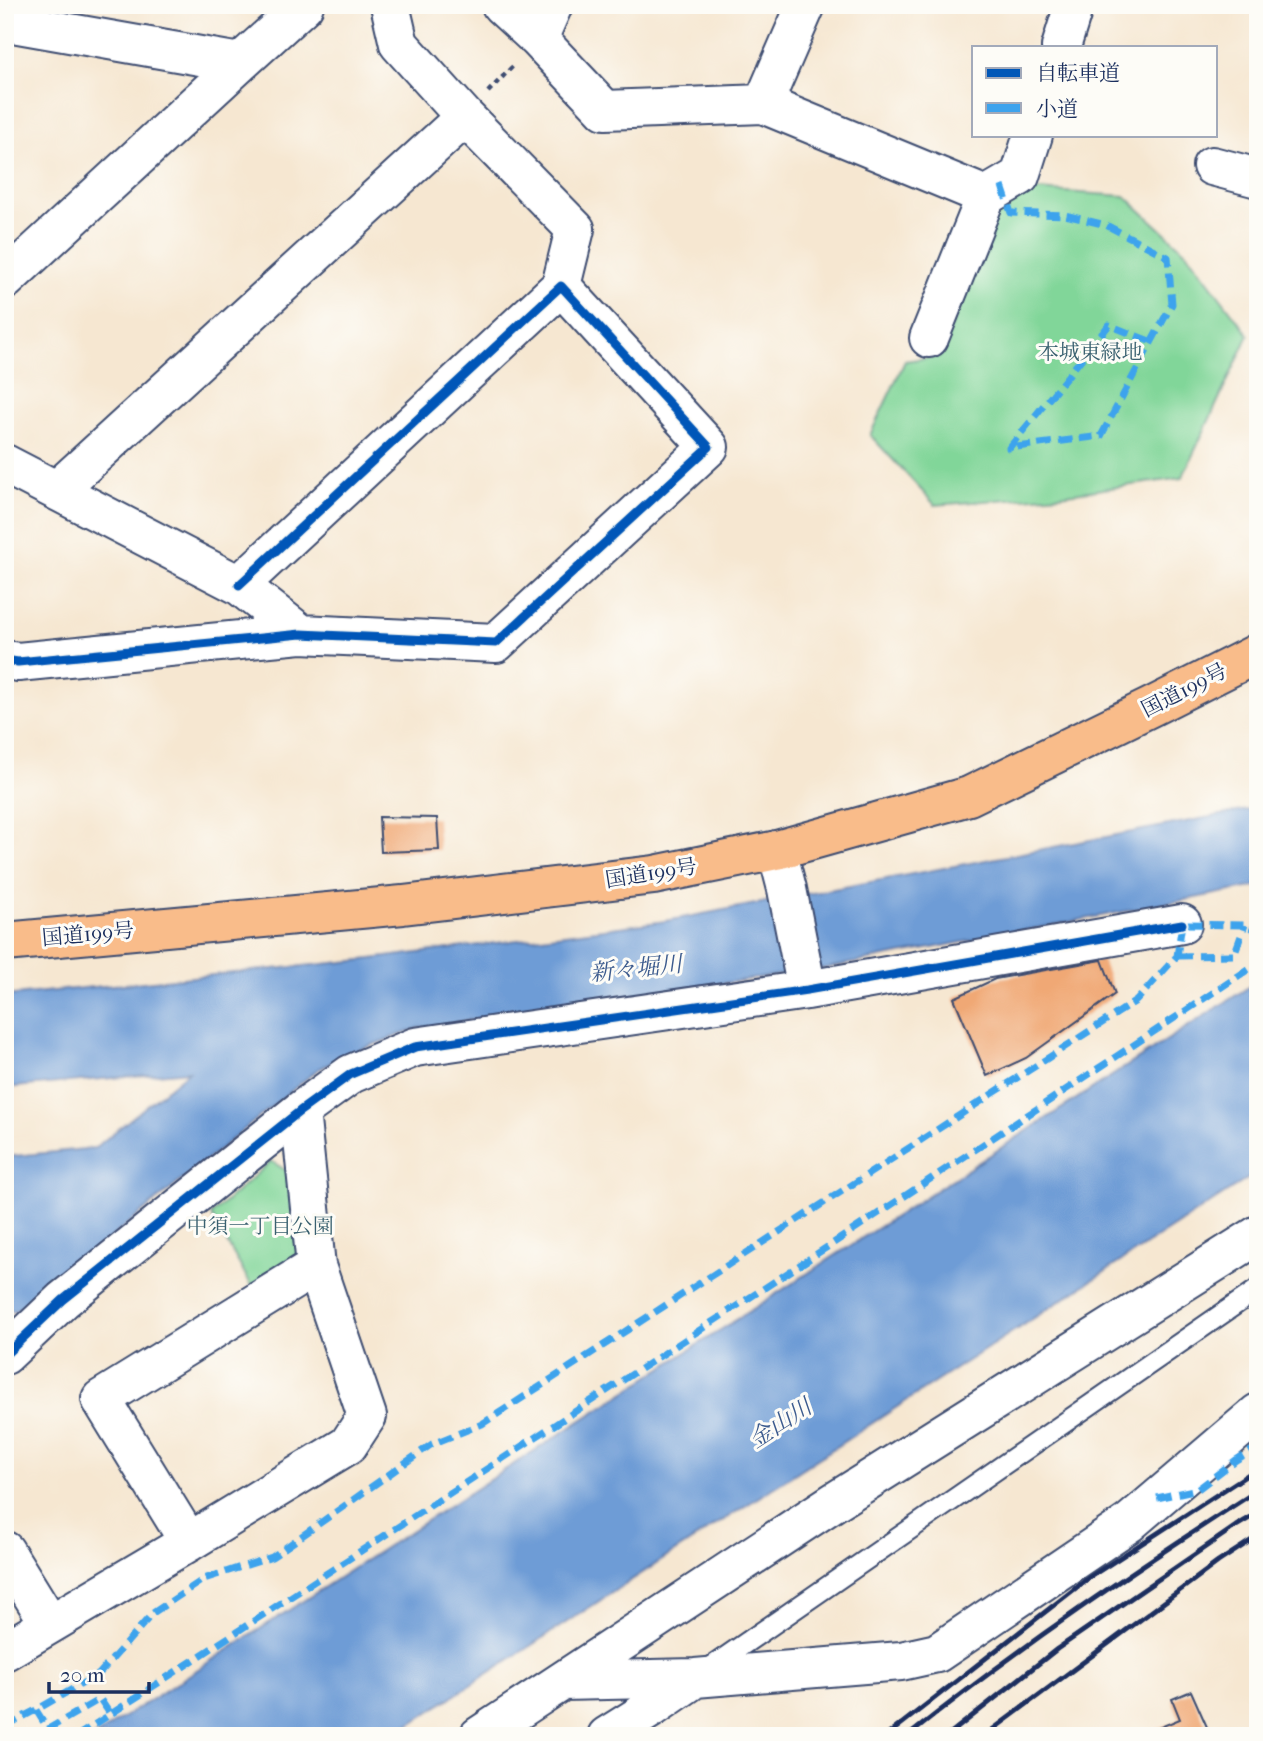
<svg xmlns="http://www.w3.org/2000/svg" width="1263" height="1741" font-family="'IM FELL French Canon','Noto Serif JP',serif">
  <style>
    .green { fill: #81d699; stroke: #4e827c; stroke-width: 2 }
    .water { fill: #6e9cd6; stroke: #44669a; stroke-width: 2 }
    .building { fill: #f0a874 }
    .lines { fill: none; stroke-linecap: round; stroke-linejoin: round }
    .lane-casing { stroke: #3c4b6f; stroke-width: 23 }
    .street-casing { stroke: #3c4b6f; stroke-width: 42 }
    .highway-casing { stroke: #3c4b6f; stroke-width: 42 }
    .path { stroke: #3c4b6f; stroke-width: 4.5; stroke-dasharray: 5 5; stroke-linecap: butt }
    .lane { stroke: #fff; stroke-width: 19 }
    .street { stroke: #fff; stroke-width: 38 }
    .highway { stroke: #f9bc8a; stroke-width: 38 }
    .rail { stroke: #1b2f5e; stroke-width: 5 }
    .quiet { stroke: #3da3ed; stroke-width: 7; stroke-dasharray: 14 7; stroke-linecap: butt }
    .cycleway-casing { stroke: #fdfcf7; stroke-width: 13 }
    .cycleway { stroke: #0057b8; stroke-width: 9 }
    .labels { text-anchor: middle; stroke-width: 6; stroke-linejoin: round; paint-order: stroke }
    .park-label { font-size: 21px; fill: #3a6170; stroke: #fdfcf7 }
    .street-label { font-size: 21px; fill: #1b2f5e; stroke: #fdfcf7 }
    .water-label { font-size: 23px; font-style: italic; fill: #3c5b8e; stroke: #fdfcf7 }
  </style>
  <rect width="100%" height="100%" fill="#fdfcf7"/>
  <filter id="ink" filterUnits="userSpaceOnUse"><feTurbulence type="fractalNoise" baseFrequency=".0143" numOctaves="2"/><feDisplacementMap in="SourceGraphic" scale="14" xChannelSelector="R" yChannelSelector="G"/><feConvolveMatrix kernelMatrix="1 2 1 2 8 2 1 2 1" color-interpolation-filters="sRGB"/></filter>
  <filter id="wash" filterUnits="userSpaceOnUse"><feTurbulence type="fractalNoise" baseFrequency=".00686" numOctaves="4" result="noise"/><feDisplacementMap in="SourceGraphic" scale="28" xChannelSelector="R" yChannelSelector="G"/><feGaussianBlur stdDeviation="1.57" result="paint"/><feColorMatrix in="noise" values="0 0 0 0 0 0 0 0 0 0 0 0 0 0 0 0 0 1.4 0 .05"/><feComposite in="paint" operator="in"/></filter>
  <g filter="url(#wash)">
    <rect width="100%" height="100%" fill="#f6e7d1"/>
    <path class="green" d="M1021,189L1125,196L1187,253L1249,335L1182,478L1060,495L935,505L870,435L905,361L940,356L999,202Z
      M271,1161L295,1176L299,1262L253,1288L211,1215Z"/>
    <path class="water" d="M1258,808V886L827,968L419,1028L350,1053L317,1070L64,1276L15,1311L5,1310V1157L95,1148L189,1071L5,1088V996L363,960L666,921Z
      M1258,981V1172L392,1736H95Z"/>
    <g id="blocks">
      <path class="building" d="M379,817L437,818L439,850L381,852Z
        M1102,960L1115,994L1026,1058L987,1076L954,998L995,979Z
        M1191,1691L1211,1736H1139L1180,1719L1172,1699Z"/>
    </g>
  </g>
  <g filter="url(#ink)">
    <use href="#blocks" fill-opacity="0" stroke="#3c4b6f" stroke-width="2"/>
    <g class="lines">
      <defs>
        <path id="lane" d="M708,1669L1258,1289"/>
        <path id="street" d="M390,5L399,44L465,117L575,229L561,286
          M501,5L538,39L605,110L763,104L806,5
          M5,20L7,22L240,63
          M538,39L553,5
          M1061,47L1074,5
          M763,104L986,196L1020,176L1033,135
          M1212,166L1258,178
          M5,280L240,63L304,5
          M929,338L986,196
          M5,464L239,585L301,634
          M57,490L465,117
          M5,660L18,662L301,634L496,643L709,447L561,286L239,585
          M777,850L787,889L807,990
          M5,1355L63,1300L300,1111L351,1074L415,1047L807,990L1182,924
          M189,1542L101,1399L316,1266
          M5,1551L50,1624
          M5,1651L189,1542L348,1445L367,1416L316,1266L300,1111
          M563,1681L695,1678L901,1661L937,1653L1129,1523L1258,1413
          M479,1736L834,1502L1258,1235
          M607,1736L650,1709L695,1678"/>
        <path id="highway" d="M5,942L403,905L654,875L777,850L969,796L1151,707L1258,653"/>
      </defs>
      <use href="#lane" class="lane-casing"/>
      <use href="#street" class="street-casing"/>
      <use href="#highway" class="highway-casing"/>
      <path class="path" d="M488,92L513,66"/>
      <use href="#lane" class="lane"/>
      <use href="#street" class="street"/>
      <use href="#highway" class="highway"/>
      <path class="rail" d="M886,1736L1090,1577L1258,1468
        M908,1736C1019,1647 1138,1567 1258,1490
        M947,1736L1057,1649L1236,1526L1258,1513
        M984,1736L1218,1562L1258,1536"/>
      <path class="quiet" d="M1002,186L1011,213L1065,215L1106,225L1168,257L1172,304L1101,436L1009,448L1109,325L1152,342
        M1177,956L1234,955L1245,925
        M1157,1498L1198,1489L1236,1460L1258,1447
        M36,1710L48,1729L100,1699L110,1714
        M5,1726L36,1710L99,1674L153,1613L204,1579L272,1557L432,1444L482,1424L1136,1001L1177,956L1182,924L1245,925L1258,931
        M77,1736L835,1242L1258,963"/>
      <defs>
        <path id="cycleway" d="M5,660L18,662L301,634L496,643L709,447L561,286L239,585
          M5,1355L63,1300L300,1111L351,1074L415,1047L807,990L1182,924"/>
      </defs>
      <use href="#cycleway" class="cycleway-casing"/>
      <use href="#cycleway" class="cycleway"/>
    </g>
  </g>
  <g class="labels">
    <g class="park-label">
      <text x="1090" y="359">本城東緑地</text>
      <text x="260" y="1233">中須一丁目公園</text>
    </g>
    <g class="street-label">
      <text transform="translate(1184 690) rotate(-27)" y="7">国道199号</text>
      <text transform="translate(651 873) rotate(-9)" y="7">国道199号</text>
      <text transform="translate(88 934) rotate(-5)" y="7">国道199号</text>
    </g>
    <g class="water-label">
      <text transform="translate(636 968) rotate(-6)" y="8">新々堀川</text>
      <text transform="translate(780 1423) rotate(-33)" y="8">金山川</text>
    </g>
  </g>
  <rect width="1263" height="1741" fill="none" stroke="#fdfcf7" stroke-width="28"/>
  <rect x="972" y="46" width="245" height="91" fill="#fdfcf7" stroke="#a3aaba" stroke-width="2"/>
  <rect x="986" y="68" width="35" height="10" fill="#0057b8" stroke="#a3aaba" stroke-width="2"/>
  <text x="1036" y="80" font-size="21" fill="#1b2f5e">自転車道</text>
  <rect x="986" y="103" width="35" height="10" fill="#3da3ed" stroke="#a3aaba" stroke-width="2"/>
  <text x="1036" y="116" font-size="21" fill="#1b2f5e">小道</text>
  <path d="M49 1682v10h100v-10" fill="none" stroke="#1b2f5e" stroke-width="3.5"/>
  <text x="60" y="1682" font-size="21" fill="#1b2f5e" stroke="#fdfcf7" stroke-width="5" paint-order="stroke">20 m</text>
</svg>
